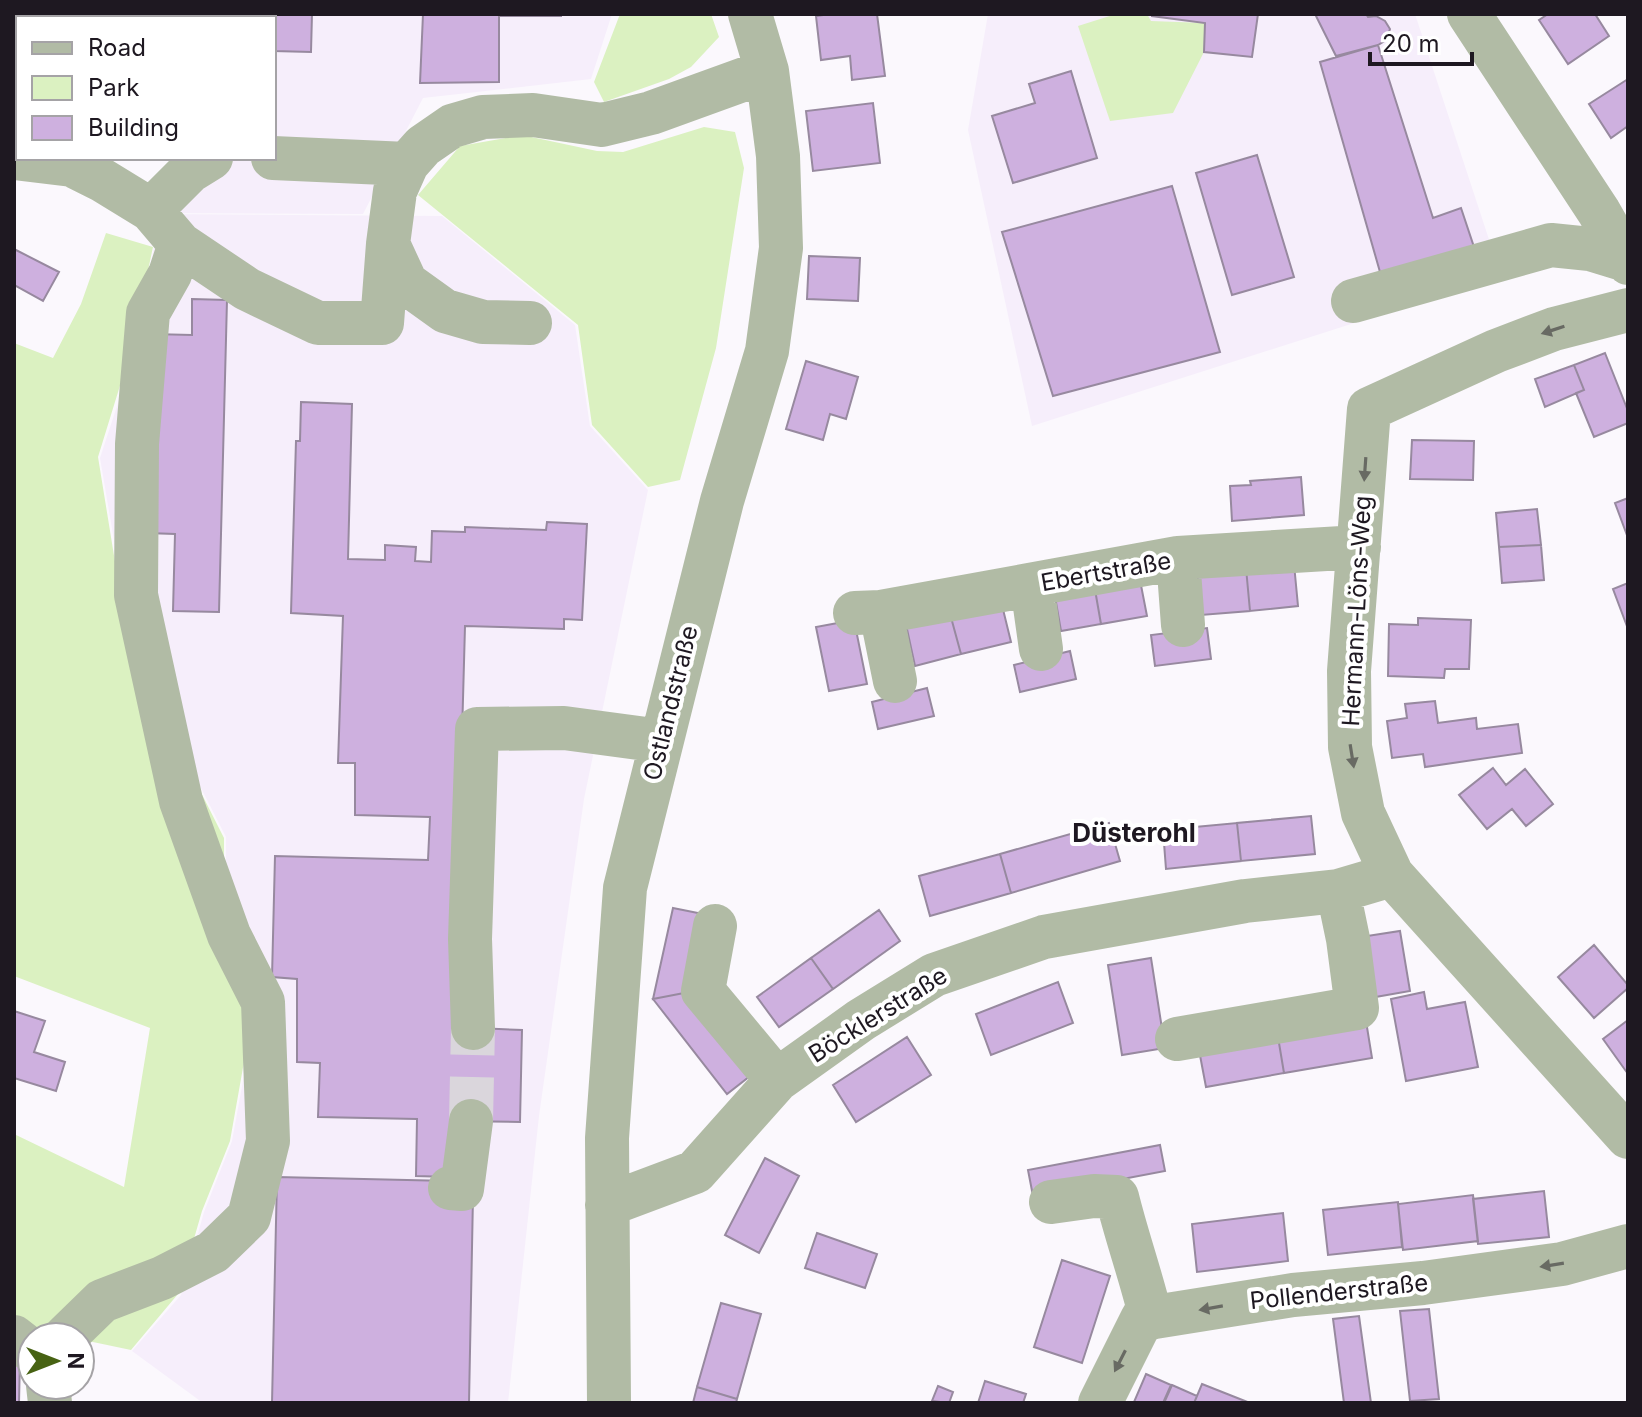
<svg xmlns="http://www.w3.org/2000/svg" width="1642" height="1417" font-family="Inter,sans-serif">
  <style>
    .built { fill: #f6eefb }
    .green { fill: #dbf1c1 }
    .building { fill: #ceb0df; stroke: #97899f; stroke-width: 2 }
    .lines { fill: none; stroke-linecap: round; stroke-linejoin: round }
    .minor-tunnel { stroke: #dad6dc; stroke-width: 44; stroke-dasharray: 44 22; stroke-linecap: butt }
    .minor { stroke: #b1bba5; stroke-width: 44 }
    .oneway { fill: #686a63 }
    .labels { text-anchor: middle; stroke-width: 8; stroke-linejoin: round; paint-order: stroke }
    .street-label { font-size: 24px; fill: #1e1821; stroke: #fff }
    .neighbourhood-label { font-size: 26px; font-weight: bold; fill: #1e1821; stroke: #fff }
  </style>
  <rect width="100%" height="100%" fill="#fbf8fd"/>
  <path class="built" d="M228,14H612L591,79L423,98L363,214L160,213L174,158H274V18H227Z
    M988,14H1415L1501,276L1032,426L968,130Z
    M160,214L442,216L575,325L590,426L648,490L584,799L539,1116L508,1403H203L132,1351L181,1295L204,1212L232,1141L256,1010L226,954V837L178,743L126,611L100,458L135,351Z"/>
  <path class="green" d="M145,14H225L224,18H144Z
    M620,14H711L719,37L691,67L669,79L604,102L594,82Z
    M1116,14H1147L1151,21L1205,23L1204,52L1173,113L1110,121L1078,26Z
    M704,127L735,132L744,168L716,348L680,480L648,487L592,425L578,325L418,195L460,146L522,135L597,151L623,152Z
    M106,233L153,247L131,350L98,457L123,611L177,745L224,838V955L253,1011L230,1141L202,1211L178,1294L131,1350L31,1329L14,1322V1134L124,1187L150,1028L14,976V343L53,358L81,304Z"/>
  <path class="building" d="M24,14H96L95,18H23Z
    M259,14H312L311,52L274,51V18H259Z
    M332,14H561V16H499V82L420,83L423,14Z
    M831,14H877L885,76L852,80L850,56L821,60L816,16Z
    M1152,14H1258L1252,57L1204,52L1205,23L1152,16Z
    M1315,14H1366L1368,17L1376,16L1385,21L1390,29L1386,40L1378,45L1336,56Z
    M1548,14H1595L1609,36L1568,64L1539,20Z
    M1378,45L1433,218L1461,208L1477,256L1384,286L1320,62Z
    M14,53L18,55V144L14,142Z
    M1071,71L1097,158L1013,183L992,116L1035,103L1029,84Z
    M1628,79V126L1611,138L1589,104Z
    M873,103L880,163L813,171L806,111Z
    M1257,155L1294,277L1232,295L1196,173Z
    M1172,186L1220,352L1053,396L1002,232Z
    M14,249L59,272L43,301L14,285Z
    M809,256L860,258L858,301L807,299Z
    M192,299L227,300L219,612L173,611L175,534L147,533L152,334L192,335Z
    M1605,353L1628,411V423L1594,437L1576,393L1584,390L1574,365Z
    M806,361L858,377L846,419L830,414L823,440L786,429Z
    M1574,365L1584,390L1545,407L1535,379Z
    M301,402L352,404L348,559L385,560V545L416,547L415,561L431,562L432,531L465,532V527L546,530L547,522L587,524L582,620L564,619V629L465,626L454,1027L522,1030L520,1122L452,1121L450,1177L416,1176L417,1119L318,1117L320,1063L297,1062V979L272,977L275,856L428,860L430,817L355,815V763H338L343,616L291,613L296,441H300Z
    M1412,440L1474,441L1473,480L1410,479Z
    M1301,477L1304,515L1232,521L1230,486L1251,485L1250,481Z
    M1628,498V538L1615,503Z
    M1537,509L1541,545L1499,547L1496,513Z
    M1541,545L1544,580L1502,583L1499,547Z
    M1294,564L1298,606L1250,611L1246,568Z
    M1246,568L1250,611L1201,615L1197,573Z
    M1139,575L1147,616L1101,624L1094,584Z
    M1628,583V629L1613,589Z
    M1094,584L1101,624L1061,631L1054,591Z
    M1000,597L1011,642L961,654L949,610Z
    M949,610L961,654L915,666L905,620Z
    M1418,618L1471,620L1469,669H1445L1444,678L1388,676L1389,624L1418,625Z
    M854,620L867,684L829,691L816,627Z
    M1207,628L1211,659L1155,666L1151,635Z
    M1070,651L1076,679L1020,692L1014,665Z
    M927,688L934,716L878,729L872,702Z
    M1435,701L1438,723L1476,718L1477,729L1518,724L1522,753L1425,767L1423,754L1392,758L1387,721L1407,718L1405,704Z
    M1493,768L1506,785L1525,769L1553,804L1526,826L1512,809L1487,829L1459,795Z
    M1311,816L1315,854L1241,861L1237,823Z
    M1109,823L1120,861L1011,893L1000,854Z
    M1237,823L1241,861L1166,869L1163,830Z
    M1000,854L1011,893L930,916L919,876Z
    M673,908L703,914L684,993L653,999Z
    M879,910L900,941L833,989L811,958Z
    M1400,931L1410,991L1364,999L1354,938Z
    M1594,945L1628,985V988L1594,1018L1558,977Z
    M811,958L833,989L779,1027L757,997Z
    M1151,958L1165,1048L1122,1055L1108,965Z
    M1058,982L1073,1023L991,1055L976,1014Z
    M1424,992L1427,1009L1465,1002L1478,1067L1406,1081L1391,999Z
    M684,993L750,1076L727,1094L653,999Z
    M14,1011L45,1021L34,1052L65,1062L56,1091L14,1078Z
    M1628,1020V1074L1603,1039Z
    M1366,1021L1372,1058L1284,1073L1278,1037Z
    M907,1037L931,1075L856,1122L833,1085Z
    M1278,1037L1284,1073L1206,1087L1199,1050Z
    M1160,1145L1165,1171L1033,1196L1028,1170Z
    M765,1158L799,1176L759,1253L725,1235Z
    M277,1177L450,1181L473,1196L469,1403H272Z
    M1544,1191L1549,1237L1478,1244L1473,1199Z
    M1473,1195L1478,1241L1403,1250L1398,1204Z
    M1398,1202L1402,1247L1328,1255L1323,1210Z
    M1283,1213L1288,1261L1197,1272L1192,1224Z
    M817,1233L877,1254L865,1288L805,1268Z
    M1062,1260L1110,1276L1082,1363L1034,1347Z
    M721,1303L761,1314L737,1399L697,1387Z
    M1429,1309L1439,1399L1410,1401L1400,1311Z
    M1359,1316L1371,1403H1344L1333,1319Z
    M14,1356H20L19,1403H14Z
    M1146,1374L1171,1385L1163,1403L1134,1402Z
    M985,1381L1026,1394L1023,1403H978Z
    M1202,1384L1250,1403H1194Z
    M1172,1385L1197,1396L1194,1403H1164Z
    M938,1386L953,1392L949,1403L932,1401Z
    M697,1387L737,1399L736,1403H693Z"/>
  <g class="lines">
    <path class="minor-tunnel" d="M471,1121L473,1028"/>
    <path class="minor" d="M1469,14L1599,212L1628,263
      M14,158L72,165L102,180L151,210L180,244L247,289L318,323H382L388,244L395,191L407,164L423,146L452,126L483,117L533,115L602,125L651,113L767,71
      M273,158L407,164
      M151,210L190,171L211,158
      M388,244L406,283L445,311L483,322L530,323
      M1353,301L1551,245L1590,249L1626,260
      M1628,310L1554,329L1496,351L1369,409L1349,671L1350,747L1363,813L1392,875L1628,1137
      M1178,558L1183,625
      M1032,585L1041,649
      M881,612L895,681
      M855,613L881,612L1178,558L1359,547
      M715,926L703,991L777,1080
      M473,1028L470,939L477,729L564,728L661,741
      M1177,1039L1357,1008L1348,939L1338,891
      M450,1188L462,1189L471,1121
      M1051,1202L1094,1196L1117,1197C1127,1238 1141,1276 1151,1318
      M607,1205L695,1172L777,1080L861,1020L934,975L1044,937L1245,901L1338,891L1392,875
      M14,1337L32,1351
      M65,1337L102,1301L162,1278L213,1252L249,1217L268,1141L263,1002L229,935L181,801L136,595L137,444L148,313L170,274L180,244
      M48,1385L50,1403
      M609,1403L607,1138L625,888L722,501L767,351L781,248L778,156L767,71L750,14
      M1100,1403L1142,1319L1293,1295L1423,1283L1562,1264L1628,1246"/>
  </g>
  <defs><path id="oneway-solid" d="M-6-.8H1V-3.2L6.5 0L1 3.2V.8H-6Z" transform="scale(2)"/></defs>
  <g class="oneway">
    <use href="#oneway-solid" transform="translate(1553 330) rotate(162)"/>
    <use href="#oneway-solid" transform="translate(1365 469) rotate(94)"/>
    <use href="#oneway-solid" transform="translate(1352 756) rotate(81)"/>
    <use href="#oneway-solid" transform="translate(1552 1265) rotate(171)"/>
    <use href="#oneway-solid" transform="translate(1211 1308) rotate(170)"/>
    <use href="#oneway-solid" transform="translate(1120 1361) rotate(117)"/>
  </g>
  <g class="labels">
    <g class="street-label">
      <text transform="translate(1106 572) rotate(-10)" y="8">Ebertstraße</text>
      <text transform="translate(1357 611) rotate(-87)" y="8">Hermann-Löns-Weg</text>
      <text transform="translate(671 703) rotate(-76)" y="8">Ostlandstraße</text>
      <text transform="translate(878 1015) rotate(-32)" y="8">Böcklerstraße</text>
      <text transform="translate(1339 1292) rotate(-6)" y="8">Pollenderstraße</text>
    </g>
    <g class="neighbourhood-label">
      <text x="1134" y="842">Düsterohl</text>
    </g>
  </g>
  <rect width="1642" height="1417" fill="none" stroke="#1e1821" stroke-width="32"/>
  <rect x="16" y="16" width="260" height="144" fill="#ffffff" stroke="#a5a3a6" stroke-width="2"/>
  <rect x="32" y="42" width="40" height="12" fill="#b1bba5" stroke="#a5a3a6" stroke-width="2"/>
  <text x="88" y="56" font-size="24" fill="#1e1821">Road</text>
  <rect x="32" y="76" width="40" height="24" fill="#dbf1c1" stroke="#a5a3a6" stroke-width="2"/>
  <text x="88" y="96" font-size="24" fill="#1e1821">Park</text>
  <rect x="32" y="116" width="40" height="24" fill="#ceb0df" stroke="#a5a3a6" stroke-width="2"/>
  <text x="88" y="136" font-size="24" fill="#1e1821">Building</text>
  <g transform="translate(56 1361) rotate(90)"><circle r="38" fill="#ffffff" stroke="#a5a3a6" stroke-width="2"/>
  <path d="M0-6L14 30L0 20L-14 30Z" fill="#476213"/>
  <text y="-12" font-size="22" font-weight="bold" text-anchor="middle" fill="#1e1821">N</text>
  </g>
  <path d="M1370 52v12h102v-12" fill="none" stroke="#1e1821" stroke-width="4"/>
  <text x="1382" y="52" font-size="24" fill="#1e1821" stroke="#ffffff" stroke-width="6" paint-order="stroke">20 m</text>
</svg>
